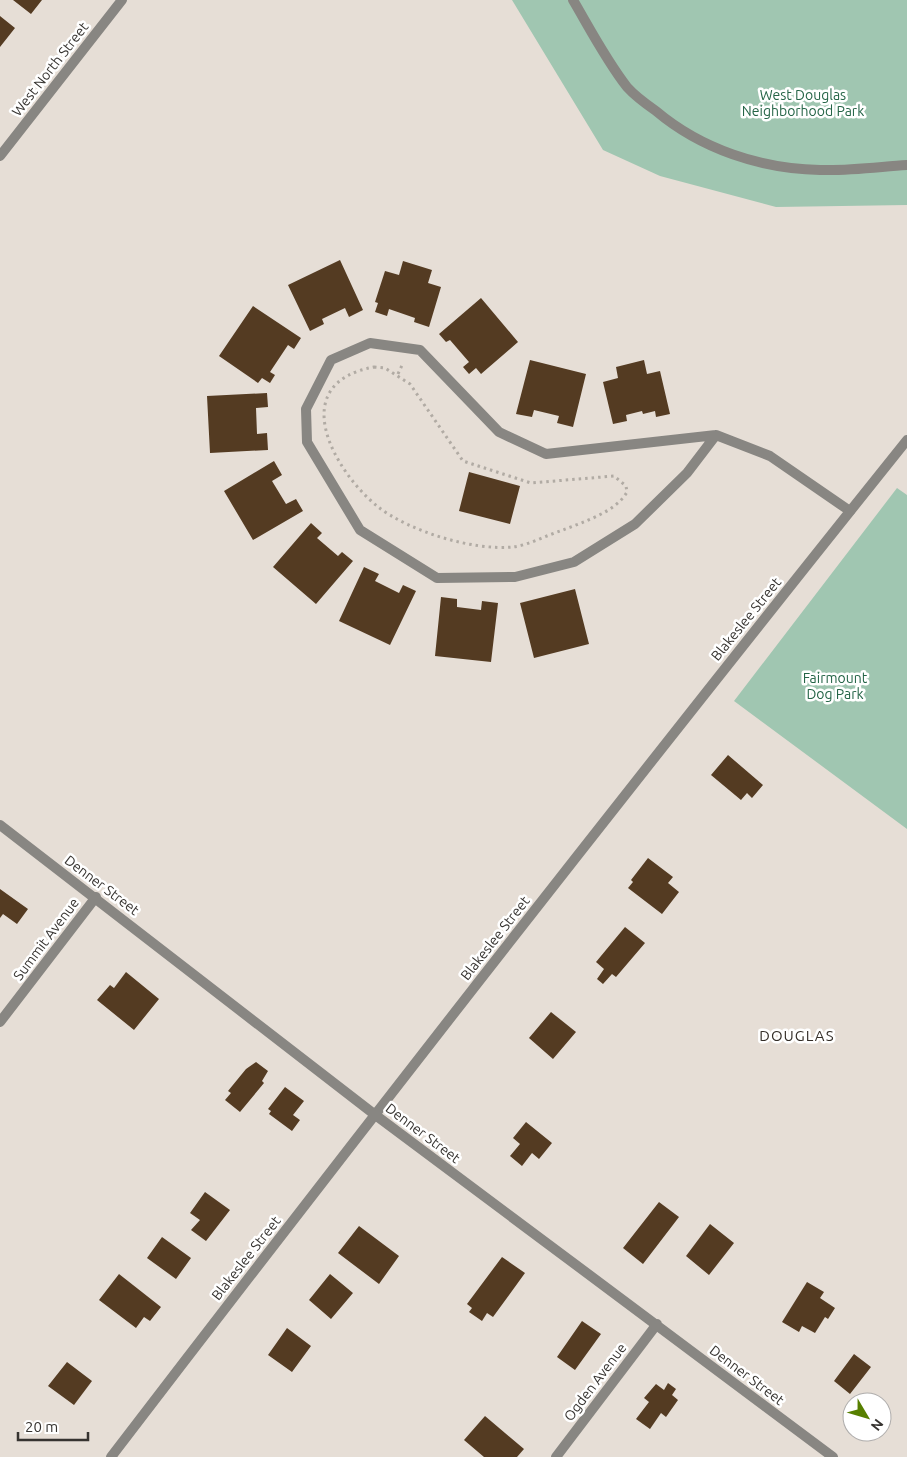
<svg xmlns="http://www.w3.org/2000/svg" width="907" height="1457" font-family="Ubuntu,sans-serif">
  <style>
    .green { fill: #a0c6b1 }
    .building { fill: #543b22 }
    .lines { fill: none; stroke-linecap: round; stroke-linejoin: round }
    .path { stroke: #b1aba4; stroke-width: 3; stroke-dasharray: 2.5 4; stroke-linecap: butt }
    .service { stroke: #888682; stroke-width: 10 }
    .minor { stroke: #888682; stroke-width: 10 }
    .labels { text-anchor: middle; stroke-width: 5; stroke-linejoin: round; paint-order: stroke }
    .street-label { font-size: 14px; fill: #363330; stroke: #fff }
    .park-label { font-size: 14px; fill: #256547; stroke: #fff }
    .neighbourhood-label { font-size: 15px; letter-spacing: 1px; fill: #332d27; stroke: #fff }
  </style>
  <rect width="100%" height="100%" fill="#e6ded6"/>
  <path class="green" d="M512,0H907V205L776,207L660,176L603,150Z
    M897,488L907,495V829L734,701Z"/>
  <path class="building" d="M13,0H42L31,14Z
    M0,16L15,28L0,47Z
    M340,260L363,310L349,317L345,308L322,319L324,324L310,331L288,285Z
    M403,261L432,270L428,283L441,287L429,327L414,322L415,318L389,309L387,316L375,312L378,303L375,302L385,271L399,275Z
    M481,298L518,342L481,374L476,368L469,374L463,367L469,362L450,340L446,342L439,334Z
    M253,306L301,338L294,349L288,345L270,372L275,375L270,383L262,378L258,383L219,356Z
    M530,360L586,374L573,427L557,423L559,416L534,410L532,417L516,414Z
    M644,360L647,374L660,371L670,414L656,417L655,411L643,414L642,411L626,415L627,421L613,424L603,382L618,378L616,367Z
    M267,393L268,407L256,408L257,434L267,433L268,450L210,453L207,396Z
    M274,461L282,475L272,481L286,504L296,499L303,511L253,540L224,491Z
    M469,472L520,486L510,524L459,511Z
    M311,523L322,533L317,538L338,556L342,552L353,561L316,604L273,567Z
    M364,567L379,574L375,581L399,593L403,585L416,591L390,645L339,621Z
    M575,589L589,644L534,658L520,603Z
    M441,597L457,599V607L481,610L482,601L498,603L491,662L435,656Z
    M728,755L763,785L752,798L747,793L741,800L711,775Z
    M648,858L673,877L668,883L679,892L662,914L628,888L633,882L631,880Z
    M0,889L28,909L17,924L3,914L0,918Z
    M625,927L645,943L616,977L612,974L603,984L597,979L604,969L596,962Z
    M126,972L159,999L134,1030L97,1000L110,985L114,988Z
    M551,1012L576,1032L553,1059L529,1038Z
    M256,1062L268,1071L262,1081L264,1083L240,1112L225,1100L231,1093L228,1091L246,1069Z
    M285,1087L304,1101L293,1115L300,1120L292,1131L269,1114L271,1111L268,1109Z
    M526,1122L552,1143L539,1159L532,1153L522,1166L510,1156L520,1144L513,1138Z
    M205,1192L230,1210L206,1241L191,1230L200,1220L190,1213Z
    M659,1202L679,1217L643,1264L623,1248Z
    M710,1224L734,1243L709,1275L686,1256Z
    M359,1226L399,1256L379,1284L338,1253Z
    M162,1237L191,1258L176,1279L147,1258Z
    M502,1257L525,1273L493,1317L487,1313L482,1321L469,1312L472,1308L467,1304Z
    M119,1274L161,1307L150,1321L144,1317L136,1328L99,1300Z
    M330,1274L353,1293L331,1319L309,1300Z
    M807,1282L824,1292L820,1298L835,1308L828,1319L825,1317L815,1333L802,1326L799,1332L782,1322Z
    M582,1321L601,1334L575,1370L557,1357Z
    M287,1328L311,1346L292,1372L268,1355Z
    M854,1354L871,1367L850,1394L834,1381Z
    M67,1362L92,1381L74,1405L48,1386Z
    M668,1383L676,1389L672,1395L678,1400L666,1417L661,1413L650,1429L636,1419L649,1402L644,1398L656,1384L664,1390Z
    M485,1416L524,1449L517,1457H484L464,1440Z"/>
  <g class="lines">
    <path class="path" d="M374,367L385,368L410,384L463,461L531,483L614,476L626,486L627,492C616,512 583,522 563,530C547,535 529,545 513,547C473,551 408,531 377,506C332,469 286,383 374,367Z
      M398,374L403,363"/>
    <path class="service" d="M716,435L687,473L635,524L574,562L515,577L437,578L360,530L307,442L306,409L331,360L370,343L420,350L499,432L546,454L716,435L770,456L850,511"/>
    <path class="minor" d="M573,0C590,29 606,60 627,87C635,96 646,104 656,111C701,149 761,169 820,170C849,171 878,167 907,165
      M0,156L122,0
      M0,825L374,1114L833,1457
      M0,1022L96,897
      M111,1457C373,1115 638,776 907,440
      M556,1457L657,1324"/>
  </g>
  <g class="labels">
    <g class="street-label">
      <text transform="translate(50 69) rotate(-52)" y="5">West North Street</text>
      <text transform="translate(746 619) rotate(-51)" y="5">Blakeslee Street</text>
      <text transform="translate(102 885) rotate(37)" y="5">Denner Street</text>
      <text transform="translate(495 938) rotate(-52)" y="5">Blakeslee Street</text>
      <text transform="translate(46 939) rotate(-53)" y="5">Summit Avenue</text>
      <text transform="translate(423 1133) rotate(37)" y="5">Denner Street</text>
      <text transform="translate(246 1258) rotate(-52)" y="5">Blakeslee Street</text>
      <text transform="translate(747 1375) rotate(37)" y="5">Denner Street</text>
      <text transform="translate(595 1382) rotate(-53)" y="5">Ogden Avenue</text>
    </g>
    <g class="park-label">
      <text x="803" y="100">West Douglas<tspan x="803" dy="16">Neighborhood Park</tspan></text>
      <text x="835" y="683">Fairmount<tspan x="835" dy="16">Dog Park</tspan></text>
    </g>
    <g class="neighbourhood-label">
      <text x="797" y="1041">DOUGLAS</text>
    </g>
  </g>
  <g transform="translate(867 1417) rotate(128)"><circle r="24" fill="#ffffff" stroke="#afadac"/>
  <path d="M0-4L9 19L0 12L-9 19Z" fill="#577f00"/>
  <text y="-8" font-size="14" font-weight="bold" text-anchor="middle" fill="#363330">N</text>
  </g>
  <path d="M18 1432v8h70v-8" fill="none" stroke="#363330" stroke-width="2.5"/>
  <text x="25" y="1432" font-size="15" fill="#363330" stroke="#ffffff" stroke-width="4" paint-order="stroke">20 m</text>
</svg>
